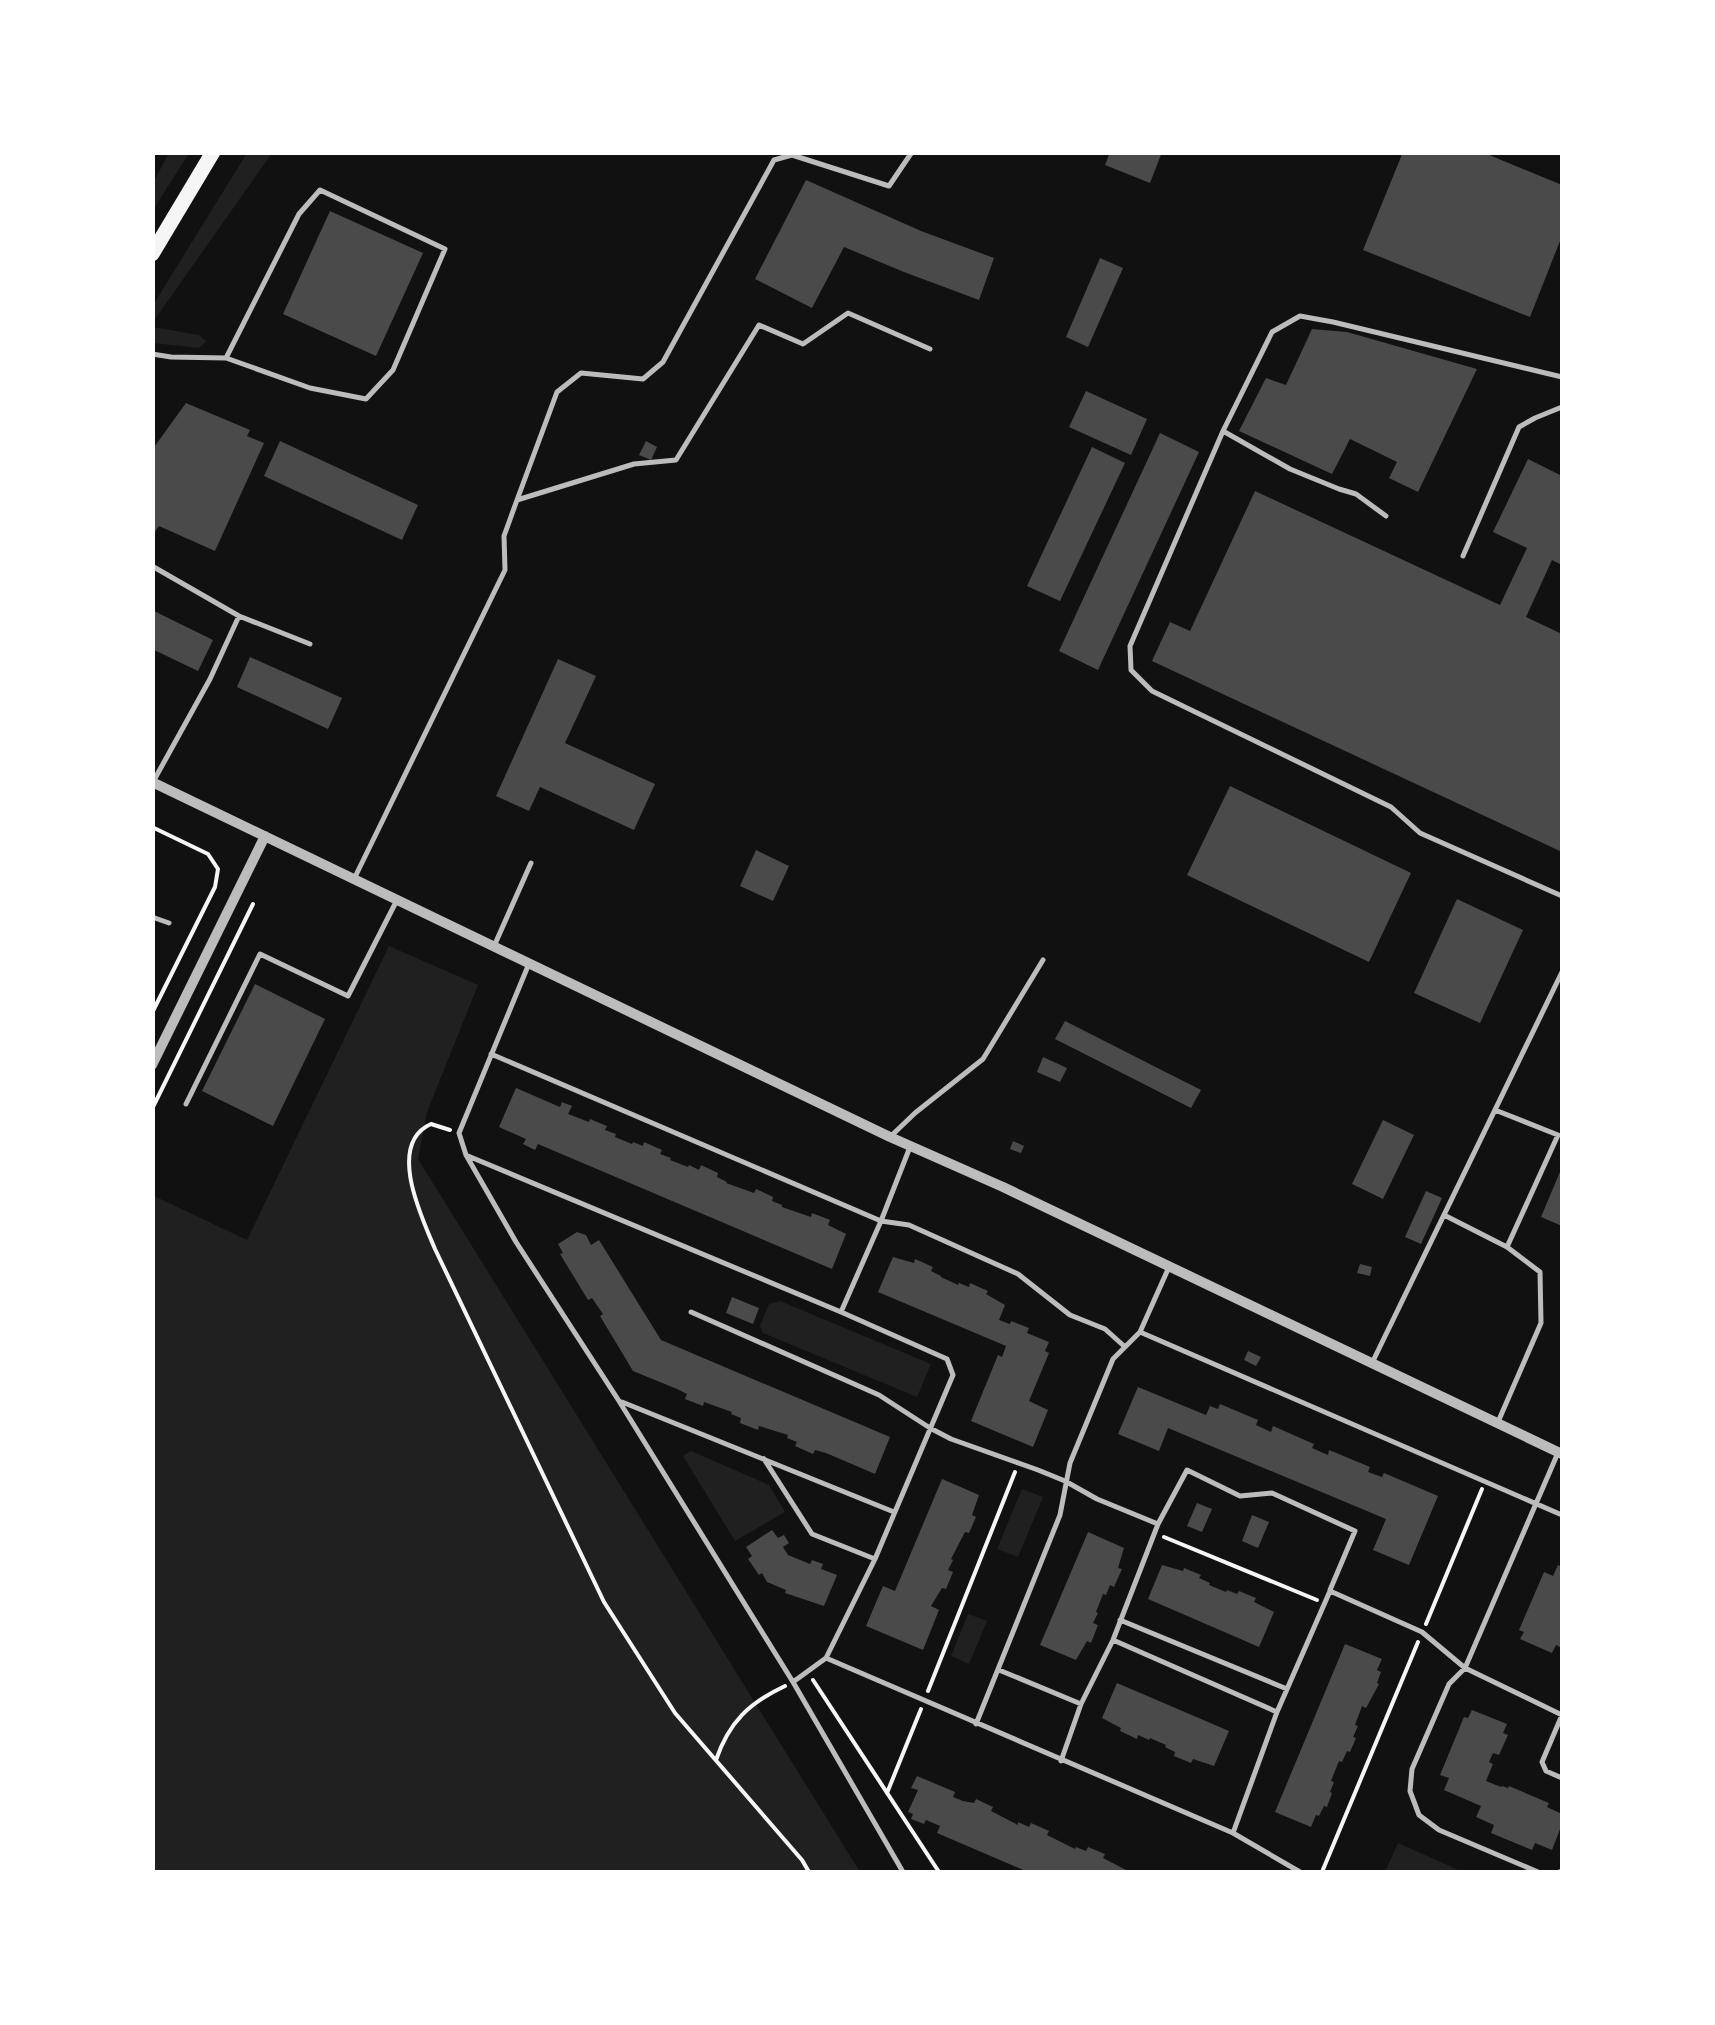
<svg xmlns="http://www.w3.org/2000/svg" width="1715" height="2025" font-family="Montserrat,sans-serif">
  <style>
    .green { fill: #202020 }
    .building { fill: #4a4a4a }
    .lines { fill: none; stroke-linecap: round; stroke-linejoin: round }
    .path { stroke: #f5f5f5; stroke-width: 4 }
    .service { stroke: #bcbcbc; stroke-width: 5 }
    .minor { stroke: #bcbcbc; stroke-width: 10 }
    .primary { stroke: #f5f5f5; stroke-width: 15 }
  </style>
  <rect width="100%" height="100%" fill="#111"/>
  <path class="green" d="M169,153H189L153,210V183Z
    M247,153H272L153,322V305Z
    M153,327L199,335L206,341L199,348L153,343Z
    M389,946L478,985L427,1112L418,1159L860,1872H153L152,1195L247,1240Z
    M780,1301L931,1364L917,1397L763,1333L760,1326L769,1304Z
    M691,1451L769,1485L785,1512L735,1541L683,1456Z
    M1022,1489L1043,1497L1018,1557L997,1549Z
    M968,1614L987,1621L969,1664L951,1656Z
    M1398,1843L1463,1872H1385Z"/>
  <path class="building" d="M1110,152H1162L1150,183L1105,165Z
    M1403,152H1482L1562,185V236L1530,317L1363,250Z
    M806,180L921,231L994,258L979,300L904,272L844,247L812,308L755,279Z
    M330,211L423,253L376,356L283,314Z
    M1100,258L1123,268L1088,347L1066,337Z
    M1312,329L1347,332L1477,369L1418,492L1389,478L1397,462L1350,439L1332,474L1239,431L1266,378L1286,385Z
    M1086,391L1147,419L1131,455L1069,427Z
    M186,403L250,430L247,436L264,443L215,551L159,526L152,536V450Z
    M1160,433L1199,452L1098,670L1059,651Z
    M280,441L418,505L402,540L264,476Z
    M646,441L657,447L651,460L639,455Z
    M1092,447L1125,463L1060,601L1027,586Z
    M1528,459L1562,476V565L1552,560L1526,617L1562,634V852L1152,661L1170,622L1190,631L1255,491L1500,605L1527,548L1493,532Z
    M152,610L213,640L198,671L152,649Z
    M250,657L342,698L328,729L237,687Z
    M558,659L596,676L565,743L655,784L634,830L540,787L529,811L496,796Z
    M1230,786L1411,873L1369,962L1187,875Z
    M756,850L789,866L773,901L740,886Z
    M1457,899L1523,930L1480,1023L1414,993Z
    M255,984L325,1019L273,1126L202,1091Z
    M1065,1021L1201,1090L1191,1108L1055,1039Z
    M1043,1057L1067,1068L1060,1082L1037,1072Z
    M516,1088L560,1107L562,1102L572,1106L568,1114L589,1122L590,1119L607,1126L605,1130L616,1134L615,1137L632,1144L633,1142L643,1146L644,1142L662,1150L660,1154L671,1158L670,1160L688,1167L689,1165L699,1170L701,1165L718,1173L717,1177L727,1182L726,1183L754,1193L756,1189L773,1197L772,1201L782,1205V1207L811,1217L812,1213L830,1220L828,1225L846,1234L832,1269L538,1144L535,1150L523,1144L526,1139L499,1127Z
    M1383,1120L1414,1135L1383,1199L1352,1184Z
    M1013,1141L1024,1146L1021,1153L1010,1149Z
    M1562,1167V1226L1541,1217Z
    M1426,1191L1442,1198L1421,1244L1405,1237Z
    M577,1232L586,1235L591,1245L599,1240L661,1340L890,1437L875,1474L826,1453L815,1450L813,1454L795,1446L797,1442L787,1438L788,1435L759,1426L758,1430L740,1423L741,1418L731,1414L732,1412L704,1402L703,1406L685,1399L687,1394L677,1389L633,1371L600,1316L603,1314L592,1298L588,1300L560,1254L563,1253L558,1244Z
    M893,1257L914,1263L915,1259L933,1267L931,1271L941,1276V1277L958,1285L959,1283L969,1287L970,1283L988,1291L986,1294L1005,1305L999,1320L1010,1324L1011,1321L1029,1328L1027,1333L1049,1342L1045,1351L1049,1353L1029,1401L1048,1410L1033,1447L971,1421L998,1355L1002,1357L1006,1346L878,1292Z
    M1360,1264L1372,1267L1370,1276L1357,1273Z
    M732,1297L759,1308L753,1324L726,1313Z
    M1248,1351L1261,1357L1256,1366L1244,1360Z
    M1138,1387L1206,1415L1210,1406L1218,1409L1220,1404L1258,1420L1256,1425L1271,1432L1273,1426L1314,1444L1312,1448L1328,1455L1329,1450L1370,1467L1368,1472L1382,1477L1384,1473L1438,1496L1409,1565L1373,1550L1386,1519L1168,1428L1159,1451L1118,1434Z
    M942,1479L979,1495L972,1515L976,1517L969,1533L965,1532L951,1559L953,1560L948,1570L953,1572L946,1589L942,1588L931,1606L939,1610L923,1650L866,1626L883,1586L895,1591Z
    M1197,1503L1212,1509L1202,1532L1187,1526Z
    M1252,1515L1269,1522L1258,1548L1242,1541Z
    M772,1530L778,1538L784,1535L789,1543L783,1547L788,1555L810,1564L812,1560L823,1564L821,1569L837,1575L824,1606L785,1593L786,1590L767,1582L762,1573L759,1575L748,1559L752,1556L746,1547Z
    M1088,1532L1124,1548L1118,1568L1122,1569L1114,1587L1110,1585L1106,1595L1103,1594L1096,1612L1098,1613L1093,1623L1098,1625L1091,1643L1087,1641L1076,1660L1040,1645Z
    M1162,1565L1183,1571L1184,1568L1201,1575L1199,1578L1210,1583L1209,1585L1226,1592L1227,1590L1237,1594L1239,1591L1256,1598L1254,1602L1274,1612L1259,1647L1148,1599Z
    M1558,1565L1562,1567V1641L1560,1647L1556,1645L1552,1653L1520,1639L1524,1632L1519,1630L1544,1572L1553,1576Z
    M1345,1644L1382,1659L1377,1670L1381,1672L1377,1683L1379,1684L1366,1708L1362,1706L1355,1725L1358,1726L1353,1737L1356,1738L1350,1752L1347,1751L1342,1762L1339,1761L1331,1781L1334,1782L1330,1792L1332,1793L1327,1807L1324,1806L1319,1816L1316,1815L1311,1827L1275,1812Z
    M1117,1683L1229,1731L1214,1766L1193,1759L1191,1763L1174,1756L1175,1752L1165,1747L1166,1745L1150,1738L1149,1740L1138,1735L1137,1739L1120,1731L1121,1728L1102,1718Z
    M1472,1710L1507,1724L1503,1733L1508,1735L1499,1755L1493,1753L1489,1762L1493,1764L1486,1781L1501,1787L1502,1786L1508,1788L1509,1786L1549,1803L1547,1807L1562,1814V1824L1552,1850L1535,1843L1532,1850L1491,1833L1494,1825L1476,1817L1481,1806L1444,1790L1449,1778L1440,1775L1464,1717L1468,1718Z
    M917,1776L955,1792L953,1797L963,1801L974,1803L976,1799L993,1807L991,1811L1018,1825V1822L1029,1827L1031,1823L1049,1831L1047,1835L1075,1849L1076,1847L1086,1851L1088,1847L1105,1854L1103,1858L1130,1872H1028L937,1833L940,1826L926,1820L924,1824L911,1819L913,1814L908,1812L918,1790L911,1788Z"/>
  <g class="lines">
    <path class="path" d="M152,827L208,854L218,869L215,887L152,1013
      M152,1109L253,904
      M450,1130L431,1124C386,1144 422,1218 435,1249L604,1602L675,1713L802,1860L809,1872
      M1164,1537L1317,1600
      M1426,1624L1482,1489
      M813,1680L939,1872
      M928,1691L1015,1472
      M716,1760C729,1722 749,1703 785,1686
      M887,1793L921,1709
      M1322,1872L1418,1642"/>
    <path class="service" d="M152,354L171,357L226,358L310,388L366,399L393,370L445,249L320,190L299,214L226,358
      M1562,377L1333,322L1300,316L1272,332L1223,431L1130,646L1131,670L1152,691L1391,807L1420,833L1562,896
      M1223,431L1290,469L1339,489L1356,494L1386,516
      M517,500L557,392L581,373L643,379L663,362L774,160L792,155L889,186L912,152
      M1463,556L1519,427L1535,418L1562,407
      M152,566L239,616L310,644
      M153,782L210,679L239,616
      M355,877L505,570L504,536L517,500L634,464L676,460L759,325L803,344L848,313L930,349
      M152,917L169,923
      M495,944L531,863
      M528,966L459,1133L466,1155L516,1242L619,1401L793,1682L903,1872
      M491,1054L881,1221L909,1225L1018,1274L1070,1315L1105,1329L1124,1346
      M186,1104L260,954L348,996L397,900
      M1495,1110L1558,1135L1507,1247
      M890,1137L915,1113L983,1059L1043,960
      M468,1156L841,1312L947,1359L953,1375L875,1559L826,1658L793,1682
      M1444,1215L1507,1247L1540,1272L1541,1323L1498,1422
      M691,1312L879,1395L930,1428L951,1439L1038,1470L1065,1481L1097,1499L1158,1524L1113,1640L1081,1704L999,1670
      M841,1312L881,1221L910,1147
      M1140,1332L1562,1515
      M1373,1361L1562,972
      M622,1402L894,1512
      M764,1459L812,1534L875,1559
      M1158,1524L1187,1470L1240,1496L1272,1493L1355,1531L1330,1590
      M1120,1620L1287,1689
      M1113,1640L1277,1712
      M826,1658L1233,1833L1300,1872
      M1562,1715L1542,1762L1546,1771L1562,1778
      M976,1724L1060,1515L1070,1463L1113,1359L1140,1332L1169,1267
      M1061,1761L1081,1704
      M1233,1833L1277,1712L1330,1591L1422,1632L1465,1668L1562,1715
      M1538,1872L1439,1830L1419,1815L1410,1791L1412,1769L1449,1684L1465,1668L1557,1455
      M1559,1872L1562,1871"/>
    <path class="minor" d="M152,782L890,1137L1003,1187L1562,1454
      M152,1065L265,836"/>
    <path class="primary" d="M152,254L213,152"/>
  </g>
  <rect width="1715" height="2025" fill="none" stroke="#ffffff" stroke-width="310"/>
</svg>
